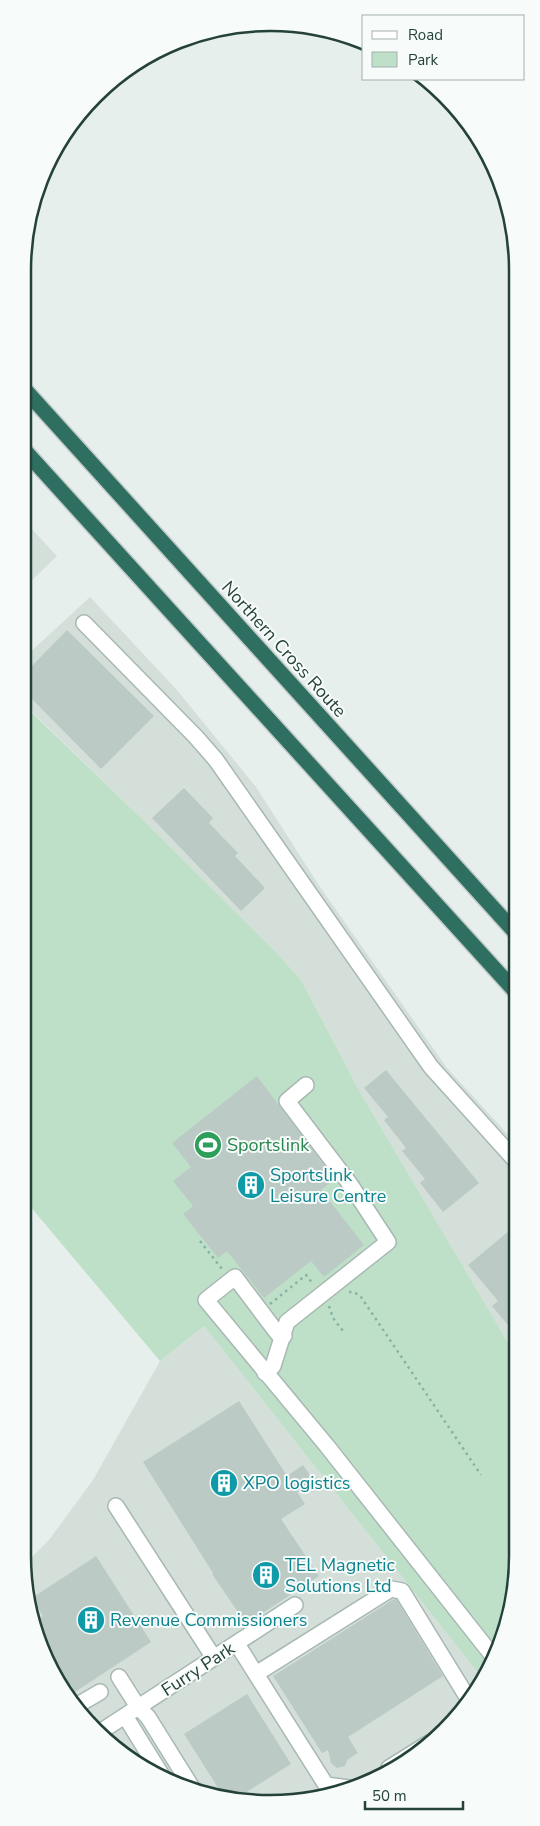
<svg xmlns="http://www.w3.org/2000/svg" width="540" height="1826" font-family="'Nunito Sans',sans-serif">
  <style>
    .built { fill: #d4dfda }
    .green { fill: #bfe0c8 }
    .building { fill: #bbcac4 }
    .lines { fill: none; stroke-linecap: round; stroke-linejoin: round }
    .minor-casing { stroke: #a8b8b2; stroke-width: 18 }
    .highway-casing { stroke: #c2cac8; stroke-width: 18 }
    .path { stroke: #86b3a5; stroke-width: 2.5; stroke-dasharray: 2.5 4; stroke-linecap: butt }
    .minor { stroke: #fff; stroke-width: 15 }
    .highway { stroke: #2f6f62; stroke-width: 15 }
    .labels { text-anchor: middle; stroke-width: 4; stroke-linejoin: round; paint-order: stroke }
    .street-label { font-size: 18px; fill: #24423a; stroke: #f7fbf9 }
    .leisure-label { font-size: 18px; fill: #27864d; stroke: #f7fbf9; text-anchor: start }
    .culture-label { font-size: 18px; fill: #0d838f; stroke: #f7fbf9; text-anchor: start }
    .rim { fill: none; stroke: #24423a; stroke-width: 2.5 }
  </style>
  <rect width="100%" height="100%" fill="#e6efeb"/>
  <path class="built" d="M26,523L57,556L26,586Z
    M90,597L176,689L256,787L320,887L447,1068L514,1141L513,1351L360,1092L301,980L274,950L140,817L26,706V656Z
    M204,1326L482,1678L476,1693L420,1753L334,1795L254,1803L160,1778L84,1719L41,1650L24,1565L49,1540L93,1480L160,1361Z"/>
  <path class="green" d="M25,706L140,817L274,950L301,980L360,1092L513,1351V1604L482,1678L204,1326L160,1361L24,1199Z"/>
  <path class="building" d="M67,630L154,716L101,769L26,693V672Z
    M184,788L213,818L209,823L238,853L235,856L265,888L241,911L152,818Z
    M386,1070L479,1183L443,1212L420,1183L425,1179L402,1151L406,1148L384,1120L388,1117L364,1088Z
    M257,1076L334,1179L321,1190L364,1245L324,1277L311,1261L264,1298L227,1251L218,1258L183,1214L193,1206L173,1181L191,1167L172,1143Z
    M514,1227L513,1310V1331L492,1306L498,1301L468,1265Z
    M239,1401L287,1476L303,1465L310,1475L320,1480L321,1485L317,1491L297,1492L305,1504L281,1519L319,1576L246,1624L212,1574L213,1573L143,1462Z
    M96,1556L151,1642L69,1696L41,1650L35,1621L43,1616L32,1598Z
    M394,1599H396L443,1676L348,1737L358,1753L347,1760L345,1766L337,1768L331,1763L328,1750L322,1753L273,1676Z
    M247,1694L291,1764L237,1798L222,1794L184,1734Z"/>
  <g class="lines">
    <defs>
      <path id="minor" d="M84,623L196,737L216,760L431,1067L514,1159
        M284,1336L278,1334L235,1277L206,1300L327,1446L492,1655
        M265,1373L273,1366L287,1322L388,1242L350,1184L287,1101L306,1085
        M116,1506L214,1658
        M237,1644L326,1785L349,1788
        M256,1674L391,1589L402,1591L469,1700
        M119,1677L138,1707L148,1717L191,1786
        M76,1706L100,1692
        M125,1716L164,1779
        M100,1732L295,1605
        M389,1768L429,1743"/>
      <path id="highway" d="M27,392L514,931
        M26,452L514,990"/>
    </defs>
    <use href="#minor" class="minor-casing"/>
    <use href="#highway" class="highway-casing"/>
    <path class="path" d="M200,1241L222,1269
      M349,1292H354L361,1297L481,1475
      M270,1304L306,1275L313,1284
      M329,1306L333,1318L343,1331"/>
    <use href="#minor" class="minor"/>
    <use href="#highway" class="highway"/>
  </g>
  <defs>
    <symbol id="stadium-disc" viewBox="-11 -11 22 22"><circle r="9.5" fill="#2e9e5b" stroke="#f7fbf9"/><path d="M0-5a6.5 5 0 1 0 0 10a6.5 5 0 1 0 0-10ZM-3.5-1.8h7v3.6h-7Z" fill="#fff"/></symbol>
    <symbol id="building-disc" viewBox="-11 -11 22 22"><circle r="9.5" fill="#0f9aa8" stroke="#f7fbf9"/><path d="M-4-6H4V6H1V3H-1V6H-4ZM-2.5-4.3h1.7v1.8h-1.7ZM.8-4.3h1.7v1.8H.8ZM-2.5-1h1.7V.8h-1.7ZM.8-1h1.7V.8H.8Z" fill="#fff"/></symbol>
  </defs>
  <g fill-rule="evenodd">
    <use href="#stadium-disc" x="192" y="1129" width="32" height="32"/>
    <use href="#building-disc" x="235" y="1169" width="32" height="32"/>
    <use href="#building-disc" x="208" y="1467" width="32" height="32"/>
    <use href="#building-disc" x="250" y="1559" width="32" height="32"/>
    <use href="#building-disc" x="75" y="1604" width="32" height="32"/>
  </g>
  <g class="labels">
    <g class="street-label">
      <text transform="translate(284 649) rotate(48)" y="6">Northern Cross Route</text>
      <text transform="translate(198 1669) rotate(-33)" y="6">Furry Park</text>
    </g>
    <g class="leisure-label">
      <text x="227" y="1151">Sportslink</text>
    </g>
    <g class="culture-label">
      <text x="270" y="1181">Sportslink<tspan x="270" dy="21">Leisure Centre</tspan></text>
      <text x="243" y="1489">XPO logistics</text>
      <text x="285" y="1571">TEL Magnetic<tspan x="285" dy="21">Solutions Ltd</tspan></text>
      <text x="110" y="1626">Revenue Commissioners</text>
    </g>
  </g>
  <path d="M0 0H540V1826H0ZM270 31H270A239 239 0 0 1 509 270V1556A239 239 0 0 1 270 1795H270A239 239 0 0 1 31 1556V270A239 239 0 0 1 270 31Z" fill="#f7fbf9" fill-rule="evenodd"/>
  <path class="rim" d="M270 31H270A239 239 0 0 1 509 270V1556A239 239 0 0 1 270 1795H270A239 239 0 0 1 31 1556V270A239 239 0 0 1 270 31Z"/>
  <rect x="362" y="15" width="162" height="65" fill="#f7fbf9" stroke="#a3b1ad"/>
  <rect x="372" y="31" width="25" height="8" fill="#ffffff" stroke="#a3b1ad"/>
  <text x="408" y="40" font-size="15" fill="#24423a">Road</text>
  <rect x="372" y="52" width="25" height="15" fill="#bfe0c8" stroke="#a3b1ad"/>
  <text x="408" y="65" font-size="15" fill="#24423a">Park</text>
  <path d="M365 1801v8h98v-8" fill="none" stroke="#24423a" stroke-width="2.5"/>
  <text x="372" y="1801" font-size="15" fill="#24423a" stroke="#f7fbf9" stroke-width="4" paint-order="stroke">50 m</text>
</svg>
